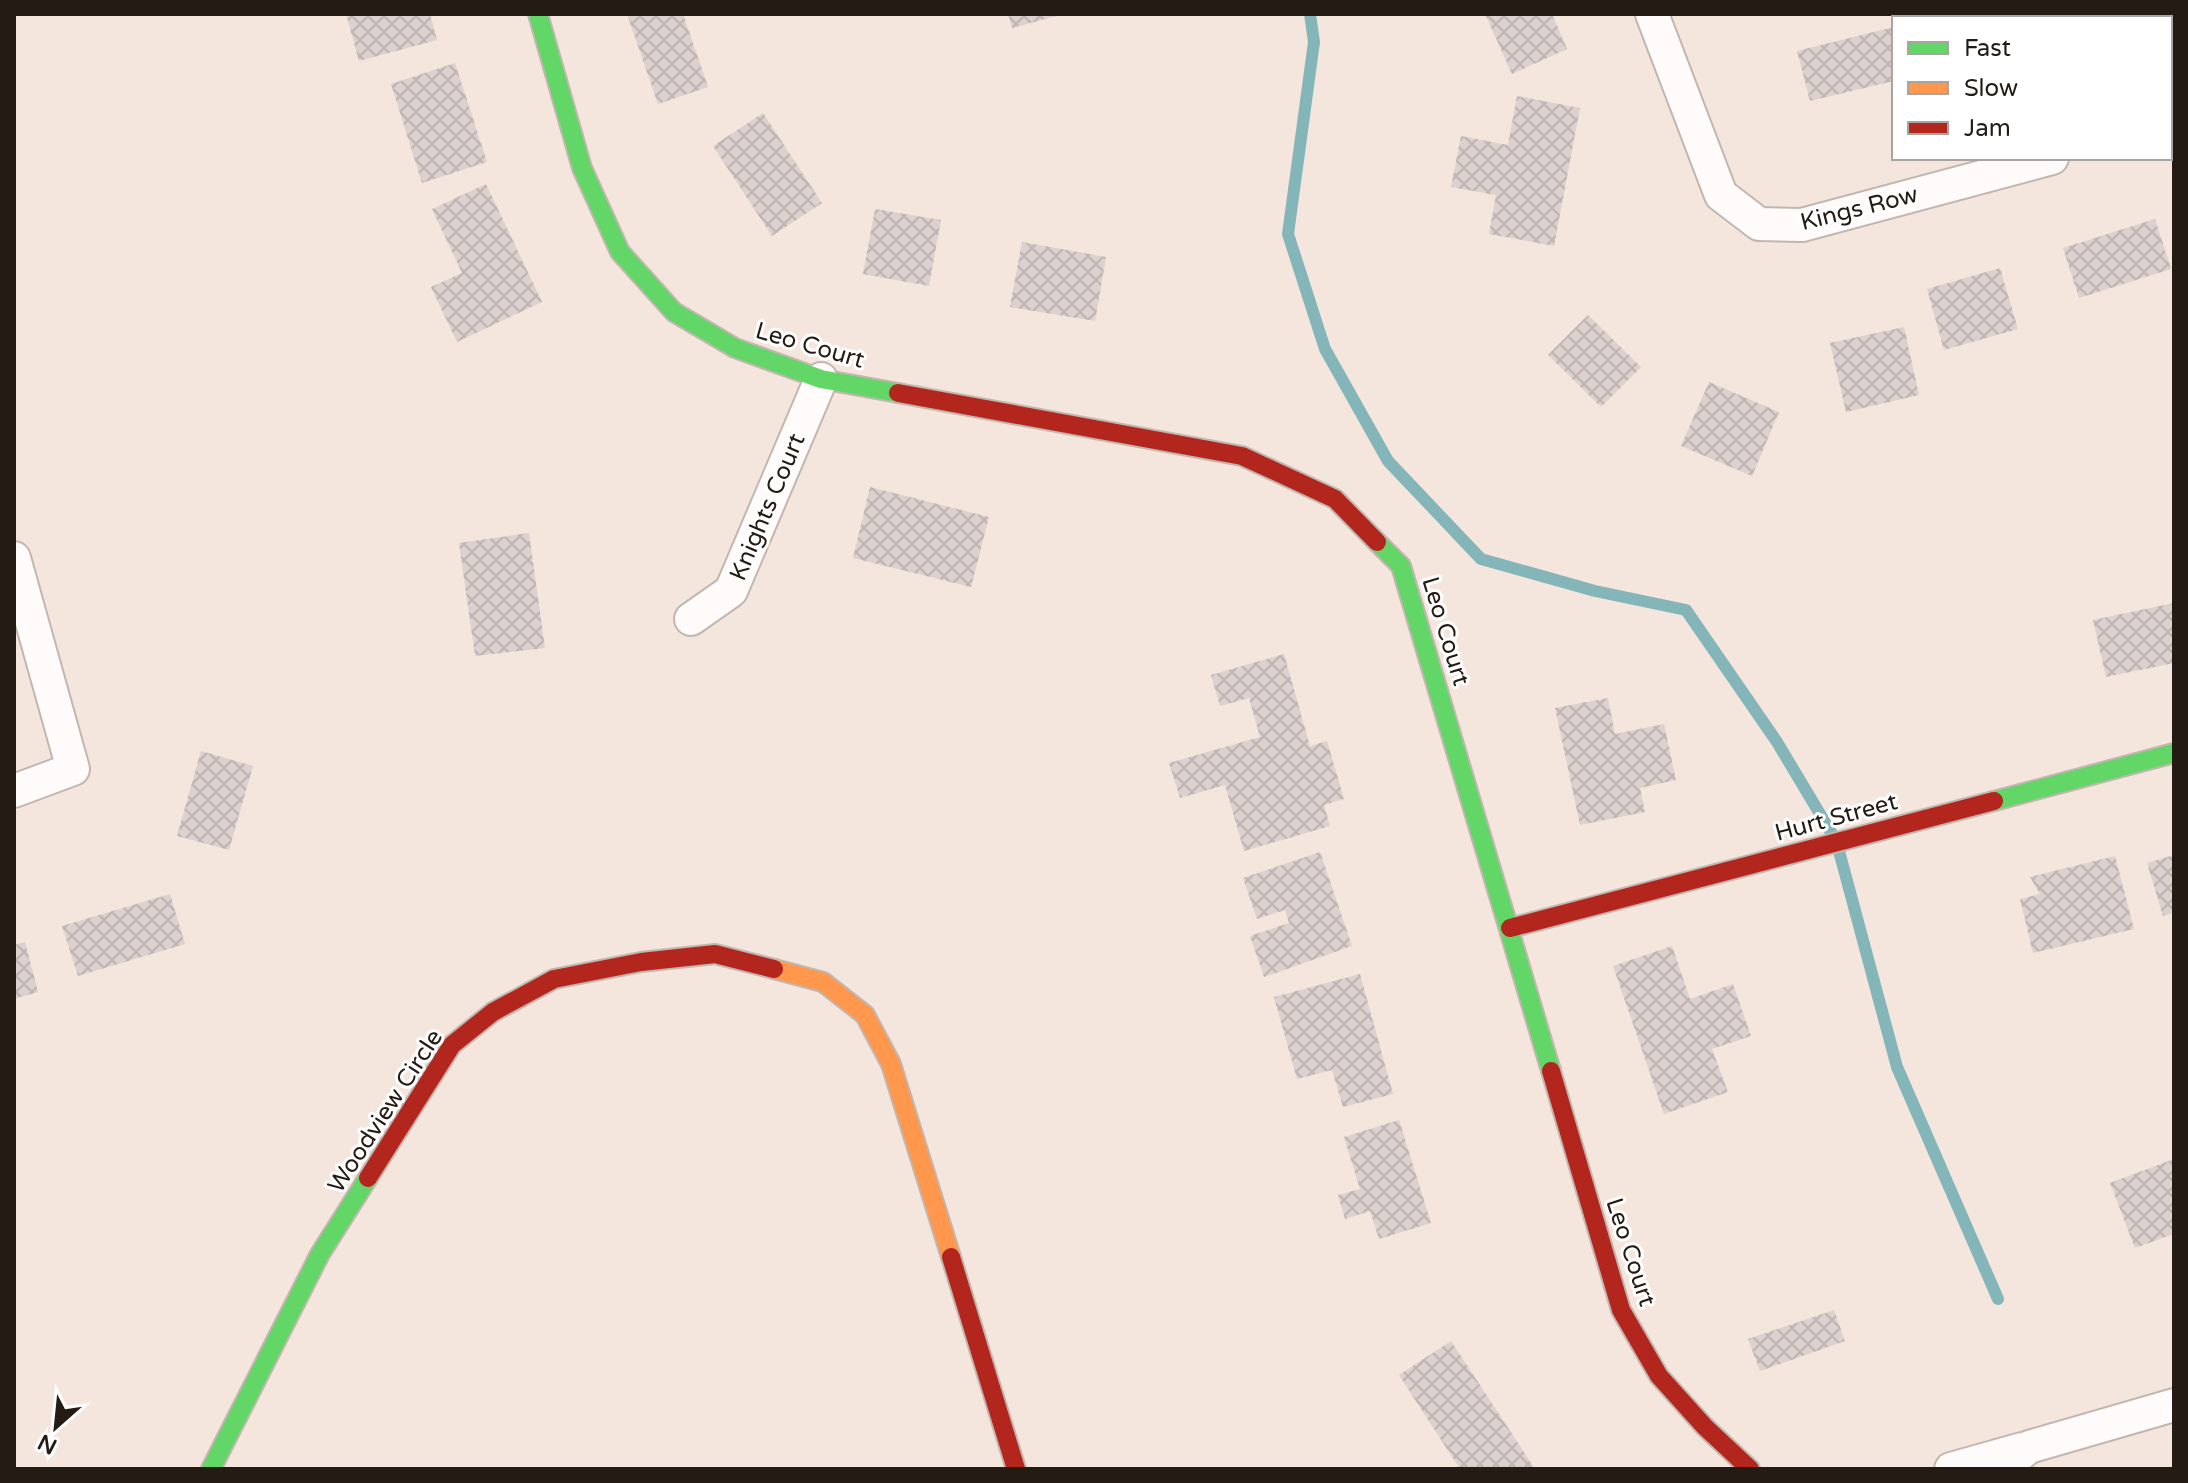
<svg xmlns="http://www.w3.org/2000/svg" width="2188" height="1483" font-family="'Varela Round',sans-serif">
  <style>
    .lines { fill: none; stroke-linecap: round; stroke-linejoin: round }
    .stream { stroke: #84b5b9; stroke-width: 12 }
    .building { fill: url(#building-cross-hatch) }
    .street-casing { stroke: #c2b7b0; stroke-width: 36 }
    .fast-casing { stroke: #c2b7b0; stroke-width: 22 }
    .slow-casing { stroke: #c2b7b0; stroke-width: 22 }
    .jam-casing { stroke: #c2b7b0; stroke-width: 22 }
    .street { stroke: #fefbfa; stroke-width: 32 }
    .fast { stroke: #63d668; stroke-width: 18 }
    .slow { stroke: #ff974d; stroke-width: 18 }
    .jam { stroke: #b3261e; stroke-width: 18 }
    .labels { text-anchor: middle; stroke-width: 6; stroke-linejoin: round; paint-order: stroke }
    .street-label { font-size: 24px; fill: #241b14; stroke: #fff }
  </style>
  <defs>
    <pattern id="building-cross-hatch" width="8" height="8" patternUnits="userSpaceOnUse" patternTransform="scale(2)"><rect width="8" height="8" fill="#dcd1cf"/><path d="M0 0l8 8M0 8l8-8" fill="none" stroke="#bdb3b1"/></pattern>
  </defs>
  <rect width="100%" height="100%" fill="#f5e6dd"/>
  <g class="lines">
    <path class="stream" d="M1310,14L1314,42L1288,234L1325,349L1388,461L1481,559L1595,591L1686,610L1777,742L1832,834
      M1839,851L1897,1067L1998,1299"/>
  </g>
  <path class="building" d="M346,14H430L437,40L359,61Z
    M627,14H683L708,87L658,104Z
    M1008,14H1060V15L1012,28Z
    M1485,14H1552L1567,49L1512,74Z
    M1976,14H2075L2076,18H1977Z
    M1894,27V81L1810,101L1797,51Z
    M455,63L487,162L422,183L391,84Z
    M1517,96L1580,108L1554,246L1489,234L1496,195L1451,187L1461,136L1508,145Z
    M763,113L822,203L772,236L713,146Z
    M486,184L542,302L457,342L431,287L462,273L432,209Z
    M875,209L941,220L929,286L863,274Z
    M2155,219L2171,269L2079,298L2063,248Z
    M1022,242L1106,257L1095,321L1010,307Z
    M2000,268L2018,329L1944,350L1927,289Z
    M1588,315L1641,367L1601,407L1548,355Z
    M1904,327L1919,395L1846,412L1830,343Z
    M1709,382L1779,412L1752,476L1681,446Z
    M870,487L989,517L971,587L853,558Z
    M529,533L545,648L475,656L459,543Z
    M2174,603V663L2106,677L2093,620Z
    M1284,654L1310,746L1327,741L1344,799L1324,805L1330,826L1244,851L1225,785L1180,798L1169,763L1260,737L1249,698L1220,706L1211,675Z
    M1608,698L1615,734L1664,724L1676,780L1640,788L1645,812L1580,825L1555,708Z
    M201,751L253,766L229,850L177,836Z
    M1320,852L1352,946L1264,977L1250,936L1289,923L1285,910L1257,919L1243,878Z
    M2174,855V913L2163,916L2147,863Z
    M2115,856L2134,929L2033,953L2020,899L2040,894L2030,877Z
    M170,894L185,944L78,976L62,926Z
    M25,942L38,992L14,999V945Z
    M1672,946L1690,999L1733,984L1751,1036L1712,1049L1728,1092L1664,1114L1613,966Z
    M1360,974L1393,1094L1343,1107L1332,1070L1297,1079L1274,997Z
    M1399,1120L1431,1223L1379,1239L1370,1211L1345,1219L1338,1195L1360,1189L1344,1137Z
    M2174,1159V1234L2135,1248L2110,1183Z
    M1834,1310L1845,1341L1760,1371L1748,1339Z
    M1451,1341L1535,1469H1460L1399,1375Z"/>
  <g class="lines">
    <defs>
      <path id="street" d="M1652,14L1721,195L1759,224L1802,225L2052,158
        M2170,126L2174,125
        M14,558L73,769L14,791
        M691,619L731,591L821,379
        M1951,1469L2022,1449
        M2001,1469L2029,1447L2174,1405"/>
      <path id="fast" d="M538,14L582,168L620,252L674,312L735,348L821,379L898,393
        M1377,542L1401,566L1551,1071
        M1994,801L2174,753
        M211,1469L320,1254L368,1178"/>
      <path id="slow" d="M774,969L823,982L865,1015L891,1064L951,1257"/>
      <path id="jam" d="M898,393L1242,456L1335,499L1377,542
        M1510,928L1994,801
        M1551,1071L1621,1310L1659,1376L1705,1427L1750,1469
        M368,1178L452,1045L493,1012L554,979L641,962L715,954L774,969
        M951,1257L1016,1469"/>
    </defs>
    <use href="#street" class="street-casing"/>
    <use href="#fast" class="fast-casing"/>
    <use href="#slow" class="slow-casing"/>
    <use href="#jam" class="jam-casing"/>
    <use href="#street" class="street"/>
    <use href="#fast" class="fast"/>
    <use href="#slow" class="slow"/>
    <use href="#jam" class="jam"/>
  </g>
  <g class="labels">
    <g class="street-label">
      <text transform="translate(1859 208) rotate(-14)" y="8">Kings Row</text>
      <text transform="translate(810 345) rotate(16)" y="8">Leo Court</text>
      <text transform="translate(767 507) rotate(-67)" y="8">Knights Court</text>
      <text transform="translate(1446 631) rotate(73)" y="8">Leo Court</text>
      <text transform="translate(1836 817) rotate(-15)" y="8">Hurt Street</text>
      <text transform="translate(385 1111) rotate(-57)" y="8">Woodview Circle</text>
      <text transform="translate(1631 1252) rotate(72)" y="8">Leo Court</text>
    </g>
  </g>
  <rect width="2188" height="1483" fill="none" stroke="#241b14" stroke-width="32"/>
  <rect x="1892" y="16" width="280" height="144" fill="#ffffff" stroke="#a7a4a1" stroke-width="2"/>
  <rect x="1908" y="42" width="40" height="12" fill="#63d668" stroke="#a7a4a1" stroke-width="2"/>
  <text x="1964" y="56" font-size="24" fill="#241b14">Fast</text>
  <rect x="1908" y="82" width="40" height="12" fill="#ff974d" stroke="#a7a4a1" stroke-width="2"/>
  <text x="1964" y="96" font-size="24" fill="#241b14">Slow</text>
  <rect x="1908" y="122" width="40" height="12" fill="#b3261e" stroke="#a7a4a1" stroke-width="2"/>
  <text x="1964" y="136" font-size="24" fill="#241b14">Jam</text>
  <g transform="translate(56 1427) rotate(207)" stroke="#ffffff" stroke-width="6" paint-order="stroke">
  <path d="M0-6L14 30L0 20L-14 30Z" fill="#241b14"/>
  <text y="-12" font-size="22" font-weight="bold" text-anchor="middle" fill="#241b14">N</text>
  </g>
</svg>
